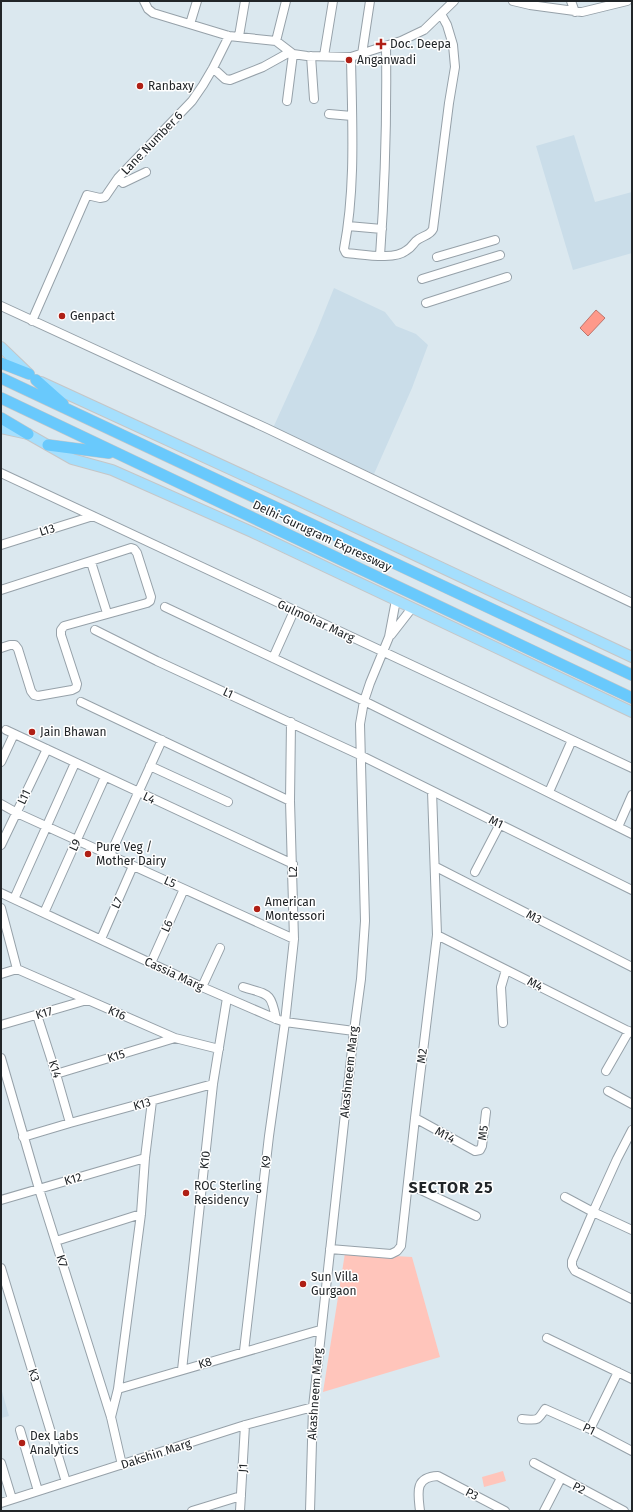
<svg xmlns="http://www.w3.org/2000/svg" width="633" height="1512" font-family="'Fira Sans',sans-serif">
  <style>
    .built { fill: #cadde9 }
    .green { fill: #ffc5bb }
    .water { fill: #fe998a; stroke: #bc766d }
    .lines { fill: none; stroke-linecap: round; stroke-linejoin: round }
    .minor-casing { stroke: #96a1a9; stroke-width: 10 }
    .major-casing { stroke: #c5c6c7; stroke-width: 12 }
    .highway-casing { stroke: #c5c6c7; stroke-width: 12 }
    .minor { stroke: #fff; stroke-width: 8 }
    .major { stroke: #a5dffd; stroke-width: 10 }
    .highway { stroke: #69c9fc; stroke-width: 11 }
    .poi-dot { fill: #af1f15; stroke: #fff; stroke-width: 1.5 }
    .labels { text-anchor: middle; stroke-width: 3; stroke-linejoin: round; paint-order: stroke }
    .poi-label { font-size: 12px; fill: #212528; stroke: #fff; text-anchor: start }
    .street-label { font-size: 12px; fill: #212528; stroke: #fff }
    .district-label { font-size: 16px; font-weight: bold; letter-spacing: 1px; fill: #212528; stroke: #fff }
  </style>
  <rect width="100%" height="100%" fill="#dbe8ef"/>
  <path class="built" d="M574,135L595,202L632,192V253L573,270L536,146Z
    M334,288L385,312L396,326L416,334L428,345L412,388L374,474L273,428L316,333Z
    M1,1388L9,1416L1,1418Z"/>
  <path class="green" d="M345,1253L412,1257L440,1357L323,1392Z
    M503,1471L506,1481L484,1487L482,1477Z"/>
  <path class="water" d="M596,310L605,318L588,336L580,328Z"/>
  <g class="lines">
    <defs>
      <path id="minor" d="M144,1L148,9L153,13L229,36L276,41L293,54L307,56L351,57L401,41L424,30L454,1
        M513,1L530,5L582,12L627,1
        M571,1L575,12
        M190,24L197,1
        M239,36L245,1
        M276,41L286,1
        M362,54L370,1
        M311,56L314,99
        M324,56L333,1
        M351,57C352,121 356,186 344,249L346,253C362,254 394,261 407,250C411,248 413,244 416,241C421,236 430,236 433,229L449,103L455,67L453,45L447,25L441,14
        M213,68L225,79L230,80L263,67L290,52
        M287,101L293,54
        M329,114L352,116
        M118,178L123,183L146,172
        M348,226L382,229
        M380,256C385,186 387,116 386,46
        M437,257L495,240
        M422,279L500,255
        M426,303L507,277
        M1,306L266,428L632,603
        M32,321L87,195L100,198L105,197L118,178L192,101L203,85L213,68L229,36
        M1,473L632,768
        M1,545L93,516
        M91,562L107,613
        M1,590L131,548L134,549L137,553L151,597L150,601L147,603L64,626L61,630V635L77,684L76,688L72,690L38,696L34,695L31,691L18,649L15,645H10L1,648
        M165,607L364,701L632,834
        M95,630L157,661L360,755L632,890
        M391,635L412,608
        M273,658L294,611
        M81,702L290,801
        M6,730L293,864
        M1,762L14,734
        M150,766L228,802
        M549,792L572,740
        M1,804L17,813L294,939
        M618,827L632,795
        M1,845L47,749
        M110,855L162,740
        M436,867L632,967
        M475,872L500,824
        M1,893L202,987L276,1019L285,1022L354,1031
        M14,899L75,763
        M1,908L17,969
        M44,913L105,777
        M437,935L632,1033
        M101,939L133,866
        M151,963L184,889
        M17,969L175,1038L219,1049
        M1,974L17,969
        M202,987L220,948
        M243,987C268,995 271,991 276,1019
        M37,1015L56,1074L70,1123
        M503,1023L501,987L506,970
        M1,1025L87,1000
        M1,1058L39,1189L111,1417L122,1465
        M606,1071L629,1031
        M56,1074L175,1038
        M608,1091L632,1104
        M415,1118L475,1151L480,1150L482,1146L486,1112
        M632,1130L617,1159L593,1212L632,1230
        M23,1137L70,1123L213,1084
        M408,1184L476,1216
        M565,1197L593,1212
        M1,1200L145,1158
        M593,1212L572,1261V1266L575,1271L632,1299
        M56,1241L141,1214
        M330,1249L391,1254L397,1251L401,1246L415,1118L437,935L432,791
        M1,1268L66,1482
        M547,1338L632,1379
        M244,1351L269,1136L285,1022L294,939L290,801L291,722
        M182,1370L213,1084L227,998
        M118,1389L141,1214L145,1158L152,1101
        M111,1417L118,1389L320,1330
        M522,1419C537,1420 537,1422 545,1409L590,1429L632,1451
        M590,1429L618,1372
        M20,1430L38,1491
        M1,1463L12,1499
        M534,1463L624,1511
        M1,1503L245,1425L313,1407
        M192,1511L241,1496
        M240,1511L245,1425
        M310,1511L313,1407L354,1031L361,979L365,921L360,724L364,701L370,683L389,637L396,600
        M420,1511C418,1493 414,1477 438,1476L505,1511
        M544,1511L561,1478"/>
      <path id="major" d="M1,347L28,373
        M41,382L291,497L632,657
        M1,428L28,434L72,459L112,470L252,532L632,712"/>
      <path id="highway" d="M1,363L29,374
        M1,378L632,675
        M36,380L63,404
        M1,398L632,698
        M1,418L28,434
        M48,445L109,453"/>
    </defs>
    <use href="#minor" class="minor-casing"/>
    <use href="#major" class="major-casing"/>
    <use href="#highway" class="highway-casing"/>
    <use href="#minor" class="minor"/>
    <use href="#major" class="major"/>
    <use href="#highway" class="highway"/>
  </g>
  <g class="poi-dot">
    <path d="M379 38h4v4h4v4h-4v4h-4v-4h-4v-4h4z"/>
    <circle cx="349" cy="60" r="4"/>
    <circle cx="140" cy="86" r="4"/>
    <circle cx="62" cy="316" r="4"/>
    <circle cx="32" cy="732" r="4"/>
    <circle cx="88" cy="854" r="4"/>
    <circle cx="257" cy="909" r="4"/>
    <circle cx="186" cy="1193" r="4"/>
    <circle cx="303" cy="1284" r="4"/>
    <circle cx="22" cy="1443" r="4"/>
  </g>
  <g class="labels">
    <g class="poi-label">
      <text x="390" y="48">Doc. Deepa</text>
      <text x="357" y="64">Anganwadi</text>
      <text x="148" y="90">Ranbaxy</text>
      <text x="70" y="320">Genpact</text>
      <text x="40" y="736">Jain Bhawan</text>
      <text x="96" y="851">Pure Veg /<tspan x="96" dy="14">Mother Dairy</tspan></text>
      <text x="265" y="906">American<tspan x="265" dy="14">Montessori</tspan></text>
      <text x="194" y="1190">ROC Sterling<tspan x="194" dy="14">Residency</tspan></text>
      <text x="311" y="1281">Sun Villa<tspan x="311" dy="14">Gurgaon</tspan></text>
      <text x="30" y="1440">Dex Labs<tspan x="30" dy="14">Analytics</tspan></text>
    </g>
    <g class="street-label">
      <text transform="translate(152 143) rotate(-46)" y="4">Lane Number 6</text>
      <text transform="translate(47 530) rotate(-17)" y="4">L13</text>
      <text transform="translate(322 536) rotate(25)" y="4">Delhi-Gurugram Expressway</text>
      <text transform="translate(316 621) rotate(25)" y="4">Gulmohar Marg</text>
      <text transform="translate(228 693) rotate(25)" y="4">L1</text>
      <text transform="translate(24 797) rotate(-65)" y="4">L11</text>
      <text transform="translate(149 798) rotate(25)" y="4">L4</text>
      <text transform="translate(496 822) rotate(26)" y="4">M1</text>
      <text transform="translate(75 845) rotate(-66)" y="4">L9</text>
      <text transform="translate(293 872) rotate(-91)" y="4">L2</text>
      <text transform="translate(170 882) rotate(24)" y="4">L5</text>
      <text transform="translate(117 903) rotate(-66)" y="4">L7</text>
      <text transform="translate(534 917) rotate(27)" y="4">M3</text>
      <text transform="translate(167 926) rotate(-66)" y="4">L6</text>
      <text transform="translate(174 974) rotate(25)" y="4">Cassia Marg</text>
      <text transform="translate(535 984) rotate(27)" y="4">M4</text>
      <text transform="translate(44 1013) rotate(-17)" y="4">K17</text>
      <text transform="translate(117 1013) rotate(24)" y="4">K16</text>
      <text transform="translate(116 1056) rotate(-17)" y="4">K15</text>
      <text transform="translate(422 1056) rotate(-83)" y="4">M2</text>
      <text transform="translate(55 1069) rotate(73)" y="4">K14</text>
      <text transform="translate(349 1072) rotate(-84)" y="4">Akashneem Marg</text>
      <text transform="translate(142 1104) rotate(-15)" y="4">K13</text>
      <text transform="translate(483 1133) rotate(-83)" y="4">M5</text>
      <text transform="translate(445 1135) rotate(28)" y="4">M14</text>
      <text transform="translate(205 1160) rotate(-84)" y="4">K10</text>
      <text transform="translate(266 1162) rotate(-83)" y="4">K9</text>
      <text transform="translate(73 1179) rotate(-16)" y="4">K12</text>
      <text transform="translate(62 1261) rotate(72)" y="4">K7</text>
      <text transform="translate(205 1363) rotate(-17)" y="4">K8</text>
      <text transform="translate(34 1375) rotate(73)" y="4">K3</text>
      <text transform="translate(315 1394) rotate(-86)" y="4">Akashneem Marg</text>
      <text transform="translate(589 1429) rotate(26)" y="4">P1</text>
      <text transform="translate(156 1454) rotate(-18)" y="4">Dakshin Marg</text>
      <text transform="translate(243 1468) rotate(-87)" y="4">J1</text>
      <text transform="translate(579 1488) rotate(27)" y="4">P2</text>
      <text transform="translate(472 1494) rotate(27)" y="4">P3</text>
    </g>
    <g class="district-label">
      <text x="451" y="1193">SECTOR 25</text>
    </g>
  </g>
  <rect width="633" height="1512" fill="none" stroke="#212528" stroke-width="4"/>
</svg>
